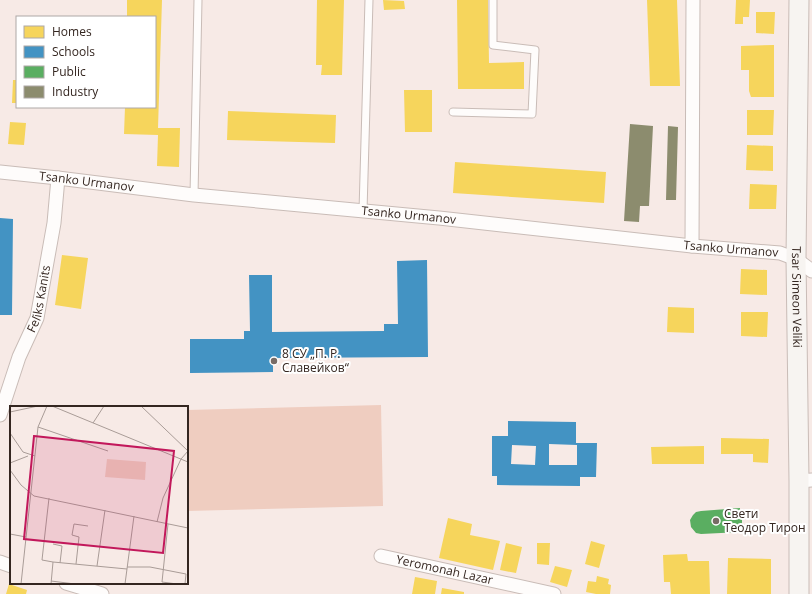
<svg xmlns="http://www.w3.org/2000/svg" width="812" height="594" font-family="'Open Sans',sans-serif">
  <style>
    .green { fill: #efcdc0 }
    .homes { fill: #f6d55c }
    .schools { fill: #4393c3; fill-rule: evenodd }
    .public { fill: #5aae61 }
    .industry { fill: #8c8c6e }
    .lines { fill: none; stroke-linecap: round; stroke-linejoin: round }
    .service-casing { stroke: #c9bcb7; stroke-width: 9 }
    .minor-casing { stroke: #c9bcb7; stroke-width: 15 }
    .secondary-casing { stroke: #c9bcb7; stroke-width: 21 }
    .service { stroke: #fefcfb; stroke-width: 7 }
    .minor { stroke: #fefcfb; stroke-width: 13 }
    .secondary { stroke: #f7f4f1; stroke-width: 19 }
    .poi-dot { fill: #786b65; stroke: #fff; stroke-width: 1.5 }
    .labels { text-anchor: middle; stroke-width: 4; stroke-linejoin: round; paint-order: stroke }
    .street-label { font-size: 12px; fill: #342620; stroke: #fff }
    .poi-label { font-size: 12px; fill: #342620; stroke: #fff; text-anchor: start }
    .inset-road { fill: none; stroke: #a99c97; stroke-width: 1 }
    .view { fill: #c2185b; fill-opacity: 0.15; stroke: #c2185b; stroke-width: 2 }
    .inset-edge { fill: none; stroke: #342620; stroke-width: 2 }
  </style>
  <rect width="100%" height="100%" fill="#f7eae6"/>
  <path class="green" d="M381,405L383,506L187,511V410Z"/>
  <path class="homes" d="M127,0H162L158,128H180L179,167L157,166L158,135L124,134L125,107H155V17H127Z
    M317,0H344L342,75H321L322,65H316Z
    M383,0L404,1L405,9L384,10Z
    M457,0H488L489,63L524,62V89H458Z
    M647,0H677L680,86H650Z
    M736,0H750L749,17H743V24H735Z
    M756,12H775L774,34L756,33Z
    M774,45V97H751L749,91V70H741V46Z
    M13,80H17V103H12Z
    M404,90H432V132H405Z
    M747,110H774L773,135H747Z
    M228,111L336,115L335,143L227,140Z
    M10,122L26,123L24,145L8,144Z
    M747,145L773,146V171L746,170Z
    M455,162L606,172L604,203L453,193Z
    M750,184L777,185L776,209H749Z
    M62,255L88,258L81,309L55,305Z
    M741,269L767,270V295L740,294Z
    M668,307L694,308V333L667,332Z
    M741,312H768L767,337L741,336Z
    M721,438L769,439L768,463L753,462V454H721Z
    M704,446V464H652L651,447Z
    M448,518L472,524L470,535L500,541L493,570L439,558Z
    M591,541L605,545L599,568L585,564Z
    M506,543L522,547L516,573L500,570Z
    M537,543H550L549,565L537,564Z
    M687,554L688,561H709L710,594H671L670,582H664L663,555Z
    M728,558L771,559V594H727Z
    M555,566L572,570L567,587L550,582Z
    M597,576L609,579L608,584L611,585L610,594H596L586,592L588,581L596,582Z
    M415,577L437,581L435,594H412Z
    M9,584L27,590L26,594H6Z
    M442,588L464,592V594H441Z"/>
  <path class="schools" d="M0,218L13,219L12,315H0Z
    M427,260L428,357L273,358V372L190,373V339H244V331H250L249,275H272V332L384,331V324H398L397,261Z
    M508,421L576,422V443H597L596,477H580V486L497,485V476H492V436H508ZM549,444L577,445V465H549ZM512,445L536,446L535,465L511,464Z"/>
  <path class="public" d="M740,508V515H742V525H741V532L701,534L696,533L691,527L690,520L693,515L696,512L701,511Z"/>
  <path class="industry" d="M630,124L653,126L649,206H640L639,222L624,221Z
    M668,126L678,127L676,200H666Z"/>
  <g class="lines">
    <defs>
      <path id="service" d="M453,112L532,114L535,50L493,45V0
        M194,195L198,0
        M363,211L369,0"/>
      <g id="minor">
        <path id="s1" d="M0,172L58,178L194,195L439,218L692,246L780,253L796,259L812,271"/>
        <path d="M692,246L693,0"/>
        <path id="s2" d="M0,415L19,357L37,318L54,223L58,178"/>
        <path d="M799,481L812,480"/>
        <path id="s3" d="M381,556L554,594"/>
        <path d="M0,562L11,566"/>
        <path d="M66,583L102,594"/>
      </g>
      <g id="secondary">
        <path id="s4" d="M799,0L796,259L799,481V594"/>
      </g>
    </defs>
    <use href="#service" class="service-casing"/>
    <use href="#minor" class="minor-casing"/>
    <use href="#secondary" class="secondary-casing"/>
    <use href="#service" class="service"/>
    <use href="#minor" class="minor"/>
    <use href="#secondary" class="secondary"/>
  </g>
  <g class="poi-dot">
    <circle cx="274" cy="361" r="4"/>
    <circle cx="716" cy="521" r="4"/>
  </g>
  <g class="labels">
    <g class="street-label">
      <text dy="4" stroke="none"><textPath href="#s1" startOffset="87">Tsanko Urmanov</textPath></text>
      <text dy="4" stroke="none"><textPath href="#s1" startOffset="411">Tsanko Urmanov</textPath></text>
      <text dy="4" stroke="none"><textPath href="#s1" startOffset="735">Tsanko Urmanov</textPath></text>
      <text dy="4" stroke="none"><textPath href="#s4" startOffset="297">Tsar Simeon Veliki</textPath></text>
      <text dy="4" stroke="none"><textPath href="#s2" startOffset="123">Feliks Kanits</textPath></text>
      <text dy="4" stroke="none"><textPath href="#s3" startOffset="65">Yeromonah Lazar</textPath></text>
    </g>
    <g class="poi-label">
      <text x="282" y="358">8 СУ „П. Р.<tspan x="282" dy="14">Славейков“</tspan></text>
      <text x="724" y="518">Свети<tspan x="724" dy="14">Теодор Тирон</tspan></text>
    </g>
  </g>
  <g transform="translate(10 406)">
    <rect width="178" height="178" fill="#f7eae6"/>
    <path d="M97,53L136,56L135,74L95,71Z" fill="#efcdc0"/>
    <path class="inset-road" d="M42,0L178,56M131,0L178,45M0,6L28,0M83,17L94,0M28,21L98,45M0,27L13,46L25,50M0,57L18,50M0,64L11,79L24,90L178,122M39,92L32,154L43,156L41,178M147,116L153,92L171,53L178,45M158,118L152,176L167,178M0,128L16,131M43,138L52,140L50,157M43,156L117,163M66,158L69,131L62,129L64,118L78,120M87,160L95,104M117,161H140L176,168L175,178M41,175L65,178M11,178L28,21L37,0M115,178L124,110"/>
    <path class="view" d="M24,30L164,45L153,147L14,133Z"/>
    <rect width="178" height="178" class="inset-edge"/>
  </g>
  <rect x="16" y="16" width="140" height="92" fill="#ffffff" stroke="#aea8a6"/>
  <rect x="24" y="26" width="20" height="12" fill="#f6d55c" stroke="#aea8a6"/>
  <text x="52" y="36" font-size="12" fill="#342620">Homes</text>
  <rect x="24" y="46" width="20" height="12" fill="#4393c3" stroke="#aea8a6"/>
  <text x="52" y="56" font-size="12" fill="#342620">Schools</text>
  <rect x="24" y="66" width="20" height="12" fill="#5aae61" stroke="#aea8a6"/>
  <text x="52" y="76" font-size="12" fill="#342620">Public</text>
  <rect x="24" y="86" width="20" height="12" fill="#8c8c6e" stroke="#aea8a6"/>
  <text x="52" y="96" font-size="12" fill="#342620">Industry</text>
</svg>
